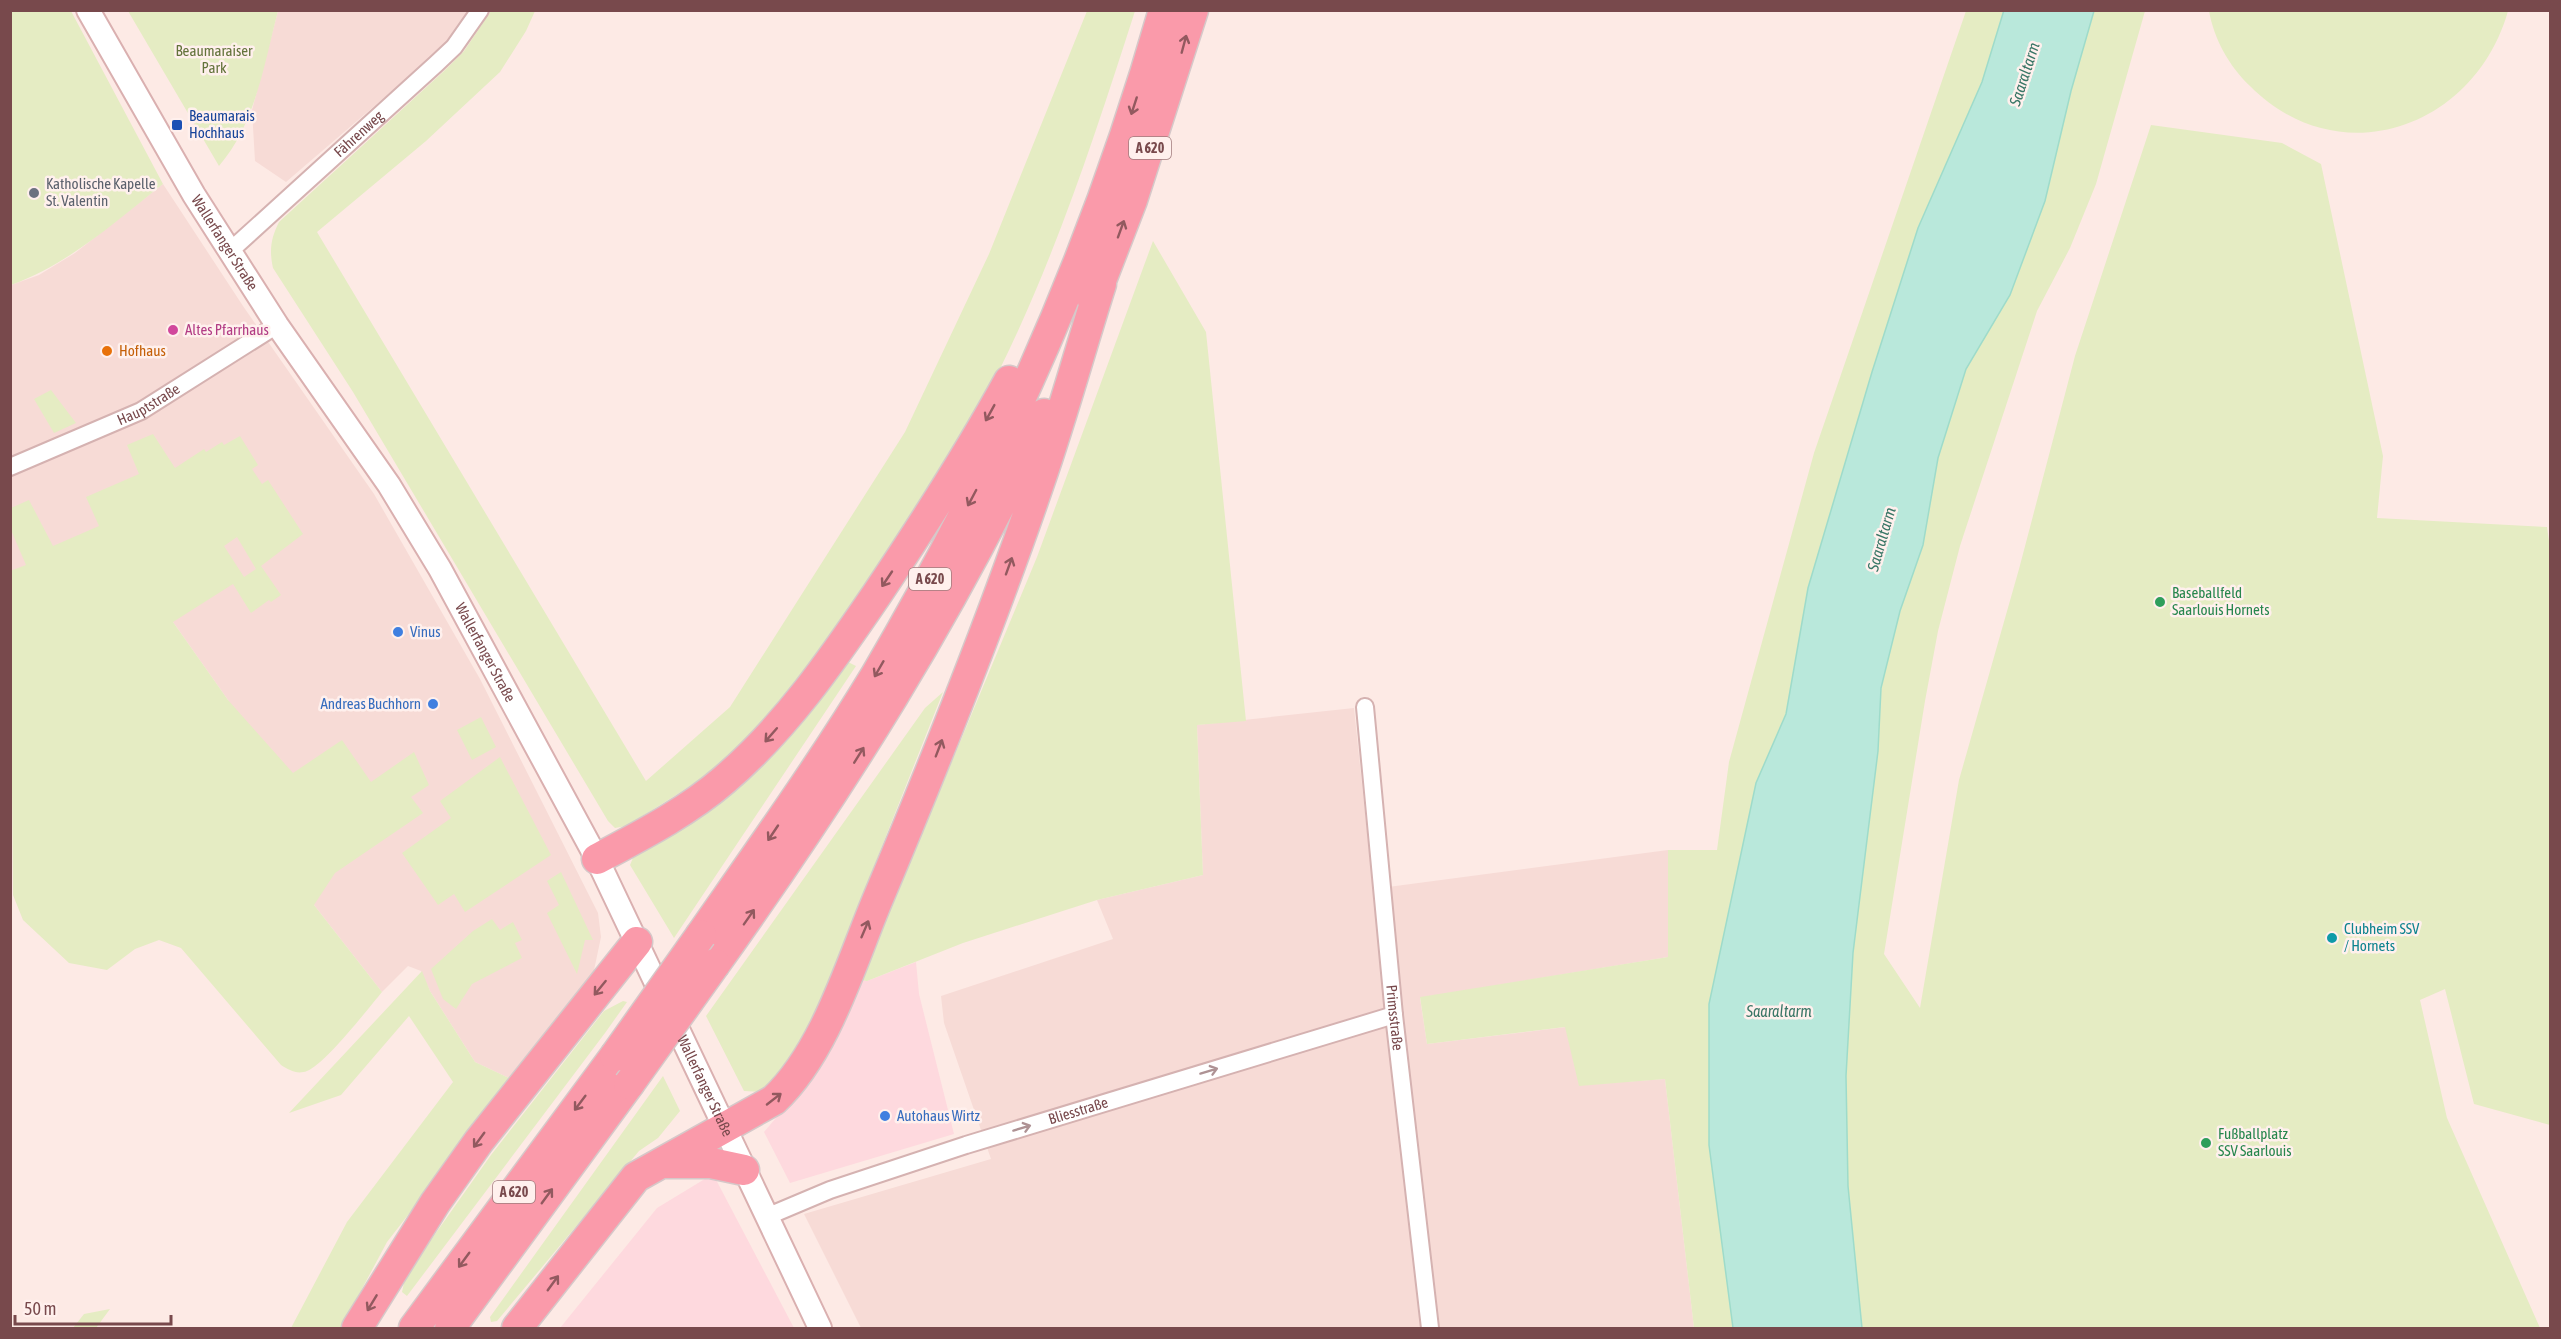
<svg xmlns="http://www.w3.org/2000/svg" width="2561" height="1339" font-family="'Asap Condensed',sans-serif">
  <style>
    .residential { fill: #f7dbd6 }
    .commercial { fill: #fed9de }
    .green { fill: #e5ecc3; fill-rule: evenodd }
    .water { fill: #b9e8db; stroke: #9edbca; stroke-width: 1.5 }
    .lines { fill: none; stroke-linecap: round; stroke-linejoin: round }
    .street-casing { stroke: #d5b2b1; stroke-width: 20 }
    .secondary-casing { stroke: #dab0b0; stroke-width: 26 }
    .highway-casing { stroke: #d6c8c9; stroke-width: 33 }
    .street { stroke: #fff; stroke-width: 16 }
    .secondary { stroke: #fff; stroke-width: 22 }
    .highway { stroke: #fa9aaa; stroke-width: 30 }
    .highway-bridge-casing { stroke: #d6c8c9; stroke-width: 33; stroke-linecap: butt }
    .highway-bridge { stroke: #fa9aaa; stroke-width: 30 }
    .oneway { stroke: #92595f }
    .oneway2 { stroke: #ae9294 }
    .transit-dot { fill: #1a4fb4; stroke: #fff0ed; stroke-width: 2 }
    .worship-dot { fill: #6b7280; stroke: #fff0ed; stroke-width: 2 }
    .hotel-dot { fill: #d1479c; stroke: #fff0ed; stroke-width: 2 }
    .food-dot { fill: #e8710a; stroke: #fff0ed; stroke-width: 2 }
    .leisure-dot { fill: #2e9e5b; stroke: #fff0ed; stroke-width: 2 }
    .shop-dot { fill: #3f7fe0; stroke: #fff0ed; stroke-width: 2 }
    .culture-dot { fill: #0f9aa8; stroke: #fff0ed; stroke-width: 2 }
    .labels { text-anchor: middle; stroke-width: 5; stroke-linejoin: round; paint-order: stroke }
    .shield { fill: #fff0ed; stroke: #a07b7c; stroke-width: 1.5 }
    .shield-label { font-size: 14px; font-weight: bold; fill: #78494c }
    .park-label { font-size: 15px; fill: #63733b; stroke: #fff0ed }
    .transit-label { font-size: 15px; fill: #164399; stroke: #fff0ed; text-anchor: start }
    .street-label { font-size: 15px; fill: #78494c; stroke: #fff0ed }
    .worship-label { font-size: 15px; fill: #5b616d; stroke: #fff0ed; text-anchor: start }
    .hotel-label { font-size: 15px; fill: #b23c85; stroke: #fff0ed; text-anchor: start }
    .food-label { font-size: 15px; fill: #c56008; stroke: #fff0ed; text-anchor: start }
    .leisure-label { font-size: 15px; fill: #27864d; stroke: #fff0ed; text-anchor: start }
    .shop-label { font-size: 15px; fill: #366cbe; stroke: #fff0ed; text-anchor: start }
    .culture-label { font-size: 15px; fill: #0d838f; stroke: #fff0ed; text-anchor: start }
    .water-label { font-size: 16px; font-style: italic; fill: #397666; stroke: #fff0ed }
  </style>
  <rect width="100%" height="100%" fill="#fdeae5"/>
  <path class="residential" d="M278,11H472L443,47L286,182L255,161L252,110Z
    M163,184L243,306L374,494L480,679L598,913L601,937L593,975L513,1080L475,1062L430,991L421,971L408,966L382,992L314,905L228,700L173,622L11,606V285L39,275L75,253Z
    M1354,708L1373,889L1668,850V957L1420,998L1427,1044L1566,1027L1580,1085L1665,1079L1694,1328H861L804,1214L991,1159L944,1023L941,996L1113,939L1097,900L1203,875L1197,725Z"/>
  <path class="commercial" d="M916,962L919,994L954,1134L790,1183L764,1132L781,1112L861,980L867,981Z
    M713,1174L794,1328H560L657,1208Z"/>
  <path class="green" d="M11,10L71,11L163,184C115,222 69,264 11,285Z
    M128,11H278C264,64 256,123 219,166Z
    M491,11H535L526,31L500,72L426,141L317,232L646,781L730,707L905,432L989,254L1087,11H1135C1092,145 1048,280 981,406C947,471 901,537 859,597C826,646 794,698 751,738C713,774 670,799 626,826L615,828L608,821L353,392L273,268C269,250 271,238 279,222L444,71L464,51Z
    M1966,11H2004L1982,82L1918,228L1872,372L1808,588L1786,714L1756,783L1709,1004V1145L1733,1328H1694L1665,1079L1579,1086L1565,1027L1427,1044L1420,997L1668,957V850H1717L1729,762L1814,453Z
    M2094,11H2145L2096,184L2070,248L2037,311L1960,546L1938,631L1925,701L1884,954L1920,1008L1959,780L2019,569L2075,356L2151,125L2282,143L2321,164L2383,456L2377,518L2547,527L2550,548V1125L2474,1104L2445,989L2420,1000L2447,1118L2540,1328H1862L1848,1186L1846,1076L1853,953L1878,751L1881,688L1900,611L1923,545L1938,458L1966,369L2010,295Z
    M2209,11V10L2508,11C2475,128 2339,176 2250,86C2229,66 2214,39 2209,11Z
    M1153,241L1206,332L1246,721L1197,725L1203,875L1097,900L963,943L867,981L861,980L1037,557Z
    M51,390L76,423L54,433L34,399Z
    M153,434L175,468L204,449L206,452L222,442L224,445L240,436L258,465L252,469L262,484L268,480L303,534L261,566L281,595L271,602L269,600L251,613L233,584L173,622L228,700L293,773L342,740L371,782L414,752L429,785L411,797L423,813L335,873L314,905L382,992C368,1009 324,1065 307,1071C297,1075 289,1070 281,1065L181,948L159,940L135,949L107,970L69,963L23,920L13,895L10,571L26,565L11,530V508L29,500L53,546L99,526L86,497L139,474L127,445ZM237,537L256,569L244,577L224,546Z
    M846,661L856,666L674,938L630,865L635,853Z
    M943,692L818,1008L784,1071L762,1092L744,1091L706,1016L925,708Z
    M481,717L496,747L472,760L457,730Z
    M500,757L551,855L465,912L454,894L438,905L402,853L451,818L440,801Z
    M561,872L593,940H585L577,974L547,913L559,905L547,881Z
    M492,919L500,930L513,922L522,940L515,943L522,958L472,984L456,1009L443,999L431,969L473,931Z
    M422,971L430,991L475,1062L513,1080L387,1242L341,1328H291L347,1222L453,1082L409,1016L341,1095L289,1113Z
    M623,1001L627,1002L605,1033L407,1296L402,1292L404,1283L414,1264L491,1155L604,1011Z
    M663,1076L680,1111L658,1138L639,1151L497,1321L491,1322L490,1317Z
    M110,1309L96,1328H73L84,1314Z"/>
  <path class="water" d="M2004,10L2094,11L2071,91L2045,201L2010,295L1966,369L1938,458L1923,545L1900,611L1881,688L1878,751L1853,953L1846,1076L1848,1186L1862,1328H1733L1709,1145V1004L1756,783L1786,714L1808,588L1872,372L1918,228L1982,82Z"/>
  <g class="lines">
    <defs>
      <g id="street">
        <path id="s1" d="M230,251L436,64L454,47L480,10"/>
        <path id="s2" d="M10,467L141,411L277,325"/>
        <path id="s3" d="M1365,707L1394,1015L1430,1328"/>
        <path id="s4" d="M766,1217L830,1190L966,1145L1394,1015"/>
      </g>
      <g id="secondary">
        <path id="s5" d="M88,10L194,195L277,325L389,485L440,569L597,859L820,1328"/>
      </g>
      <path id="highway" d="M1093,301L1132,200L1193,10
        M597,859C640,836 687,812 724,780C786,727 832,660 877,594C924,524 969,454 1009,381
        M701,935C761,849 822,764 876,675C999,466 1098,243 1164,10
        M715,964C840,789 954,610 1044,414
        M665,1163H711L744,1170
        M357,1328L435,1203L479,1141L637,942
        M414,1328L615,1056
        M450,1328L629,1084
        M517,1328L636,1177L774,1100C825,1052 850,966 877,901C935,763 991,624 1039,483C1062,417 1080,350 1101,284"/>
    </defs>
    <use href="#street" class="street-casing"/>
    <use href="#secondary" class="secondary-casing"/>
    <use href="#highway" class="highway-casing"/>
    <use href="#street" class="street"/>
    <use href="#secondary" class="secondary"/>
    <use href="#highway" class="highway"/>
    <defs>
      <path id="highway-bridge" d="M615,1056L701,935
        M629,1084L715,964"/>
    </defs>
    <use href="#highway-bridge" class="highway-bridge-casing"/>
    <use href="#highway-bridge" class="highway-bridge"/>
  </g>
  <defs><path id="oneway-shaft" d="M-6 0H5M1.5-3L5.5 0L1.5 3" fill="none" stroke-width="1.6" stroke-linecap="round" stroke-linejoin="round" transform="scale(1.5)"/></defs>
  <g class="oneway">
    <use href="#oneway-shaft" transform="translate(1184 44) rotate(-75)"/>
    <use href="#oneway-shaft" transform="translate(1134 106) rotate(108)"/>
    <use href="#oneway-shaft" transform="translate(1121 229) rotate(-70)"/>
    <use href="#oneway-shaft" transform="translate(990 413) rotate(119)"/>
    <use href="#oneway-shaft" transform="translate(972 498) rotate(118)"/>
    <use href="#oneway-shaft" transform="translate(1009 566) rotate(-70)"/>
    <use href="#oneway-shaft" transform="translate(887 579) rotate(124)"/>
    <use href="#oneway-shaft" transform="translate(879 669) rotate(120)"/>
    <use href="#oneway-shaft" transform="translate(771 735) rotate(131)"/>
    <use href="#oneway-shaft" transform="translate(939 748) rotate(-69)"/>
    <use href="#oneway-shaft" transform="translate(859 755) rotate(-58)"/>
    <use href="#oneway-shaft" transform="translate(773 833) rotate(124)"/>
    <use href="#oneway-shaft" transform="translate(749 917) rotate(-55)"/>
    <use href="#oneway-shaft" transform="translate(865 929) rotate(-67)"/>
    <use href="#oneway-shaft" transform="translate(600 988) rotate(129)"/>
    <use href="#oneway-shaft" transform="translate(774 1099) rotate(-38)"/>
    <use href="#oneway-shaft" transform="translate(580 1103) rotate(127)"/>
    <use href="#oneway-shaft" transform="translate(479 1140) rotate(126)"/>
    <use href="#oneway-shaft" transform="translate(547 1196) rotate(-54)"/>
    <use href="#oneway-shaft" transform="translate(464 1260) rotate(126)"/>
    <use href="#oneway-shaft" transform="translate(553 1283) rotate(-54)"/>
    <use href="#oneway-shaft" transform="translate(372 1303) rotate(121)"/>
  </g>
  <g class="oneway2">
    <use href="#oneway-shaft" transform="translate(1209 1071) rotate(-17)"/>
    <use href="#oneway-shaft" transform="translate(1022 1128) rotate(-17)"/>
  </g>
  <rect class="transit-dot" x="171" y="119" width="12" height="12" rx="3"/>
  <circle class="worship-dot" cx="34" cy="193" r="6"/>
  <circle class="hotel-dot" cx="173" cy="330" r="6"/>
  <circle class="food-dot" cx="107" cy="351" r="6"/>
  <g class="leisure-dot">
    <circle cx="2160" cy="602" r="6"/>
    <circle cx="2206" cy="1143" r="6"/>
  </g>
  <g class="shop-dot">
    <circle cx="398" cy="632" r="6"/>
    <circle cx="433" cy="704" r="6"/>
    <circle cx="885" cy="1116" r="6"/>
  </g>
  <circle class="culture-dot" cx="2332" cy="938" r="6"/>
  <g class="labels">
    <g class="shield">
      <rect x="1129" y="137" width="42" height="22" rx="4.5"/>
      <rect x="909" y="568" width="42" height="22" rx="4.5"/>
      <rect x="493" y="1181" width="42" height="22" rx="4.5"/>
    </g>
    <g class="shield-label">
      <text x="1150" y="153">A 620</text>
      <text x="930" y="584">A 620</text>
      <text x="514" y="1197">A 620</text>
    </g>
    <g class="park-label">
      <text x="214" y="56">Beaumaraiser<tspan x="214" dy="17">Park</tspan></text>
    </g>
    <g class="transit-label">
      <text x="189" y="121">Beaumarais<tspan x="189" dy="17">Hochhaus</tspan></text>
    </g>
    <g class="street-label">
      <text dy="5" stroke="none"><textPath href="#s1" startOffset="174">Fährenweg</textPath></text>
      <text dy="5" stroke="none"><textPath href="#s5" startOffset="270">Wallerfanger Straße</textPath></text>
      <text dy="5" stroke="none"><textPath href="#s2" startOffset="152">Hauptstraße</textPath></text>
      <text dy="5" stroke="none"><textPath href="#s5" startOffset="756">Wallerfanger Straße</textPath></text>
      <text dy="5" stroke="none"><textPath href="#s3" startOffset="312">Primsstraße</textPath></text>
      <text dy="5" stroke="none"><textPath href="#s5" startOffset="1242">Wallerfanger Straße</textPath></text>
      <text dy="5" stroke="none"><textPath href="#s4" startOffset="330">Bliesstraße</textPath></text>
    </g>
    <g class="worship-label">
      <text x="46" y="189">Katholische Kapelle<tspan x="46" dy="17">St. Valentin</tspan></text>
    </g>
    <g class="hotel-label">
      <text x="185" y="335">Altes Pfarrhaus</text>
    </g>
    <g class="food-label">
      <text x="119" y="356">Hofhaus</text>
    </g>
    <g class="leisure-label">
      <text x="2172" y="598">Baseballfeld<tspan x="2172" dy="17">Saarlouis Hornets</tspan></text>
      <text x="2218" y="1139">Fußballplatz<tspan x="2218" dy="17">SSV Saarlouis</tspan></text>
    </g>
    <g class="shop-label">
      <text x="410" y="637">Vinus</text>
      <text x="421" y="709" text-anchor="end">Andreas Buchhorn</text>
      <text x="897" y="1121">Autohaus Wirtz</text>
    </g>
    <g class="culture-label">
      <text x="2344" y="934">Clubheim SSV<tspan x="2344" dy="17">/ Hornets</tspan></text>
    </g>
    <g class="water-label">
      <text transform="translate(2024 74) rotate(-72)" y="6">Saaraltarm</text>
      <text transform="translate(1881 539) rotate(-74)" y="6">Saaraltarm</text>
      <text x="1779" y="1017">Saaraltarm</text>
    </g>
  </g>
  <rect width="2561" height="1339" fill="none" stroke="#78494c" stroke-width="24"/>
  <path d="M15 1315v9h156v-9" fill="none" stroke="#78494c" stroke-width="3"/>
  <text x="24" y="1315" font-size="18" fill="#78494c" stroke="#fff0ed" stroke-width="4.5" paint-order="stroke">50 m</text>
</svg>
